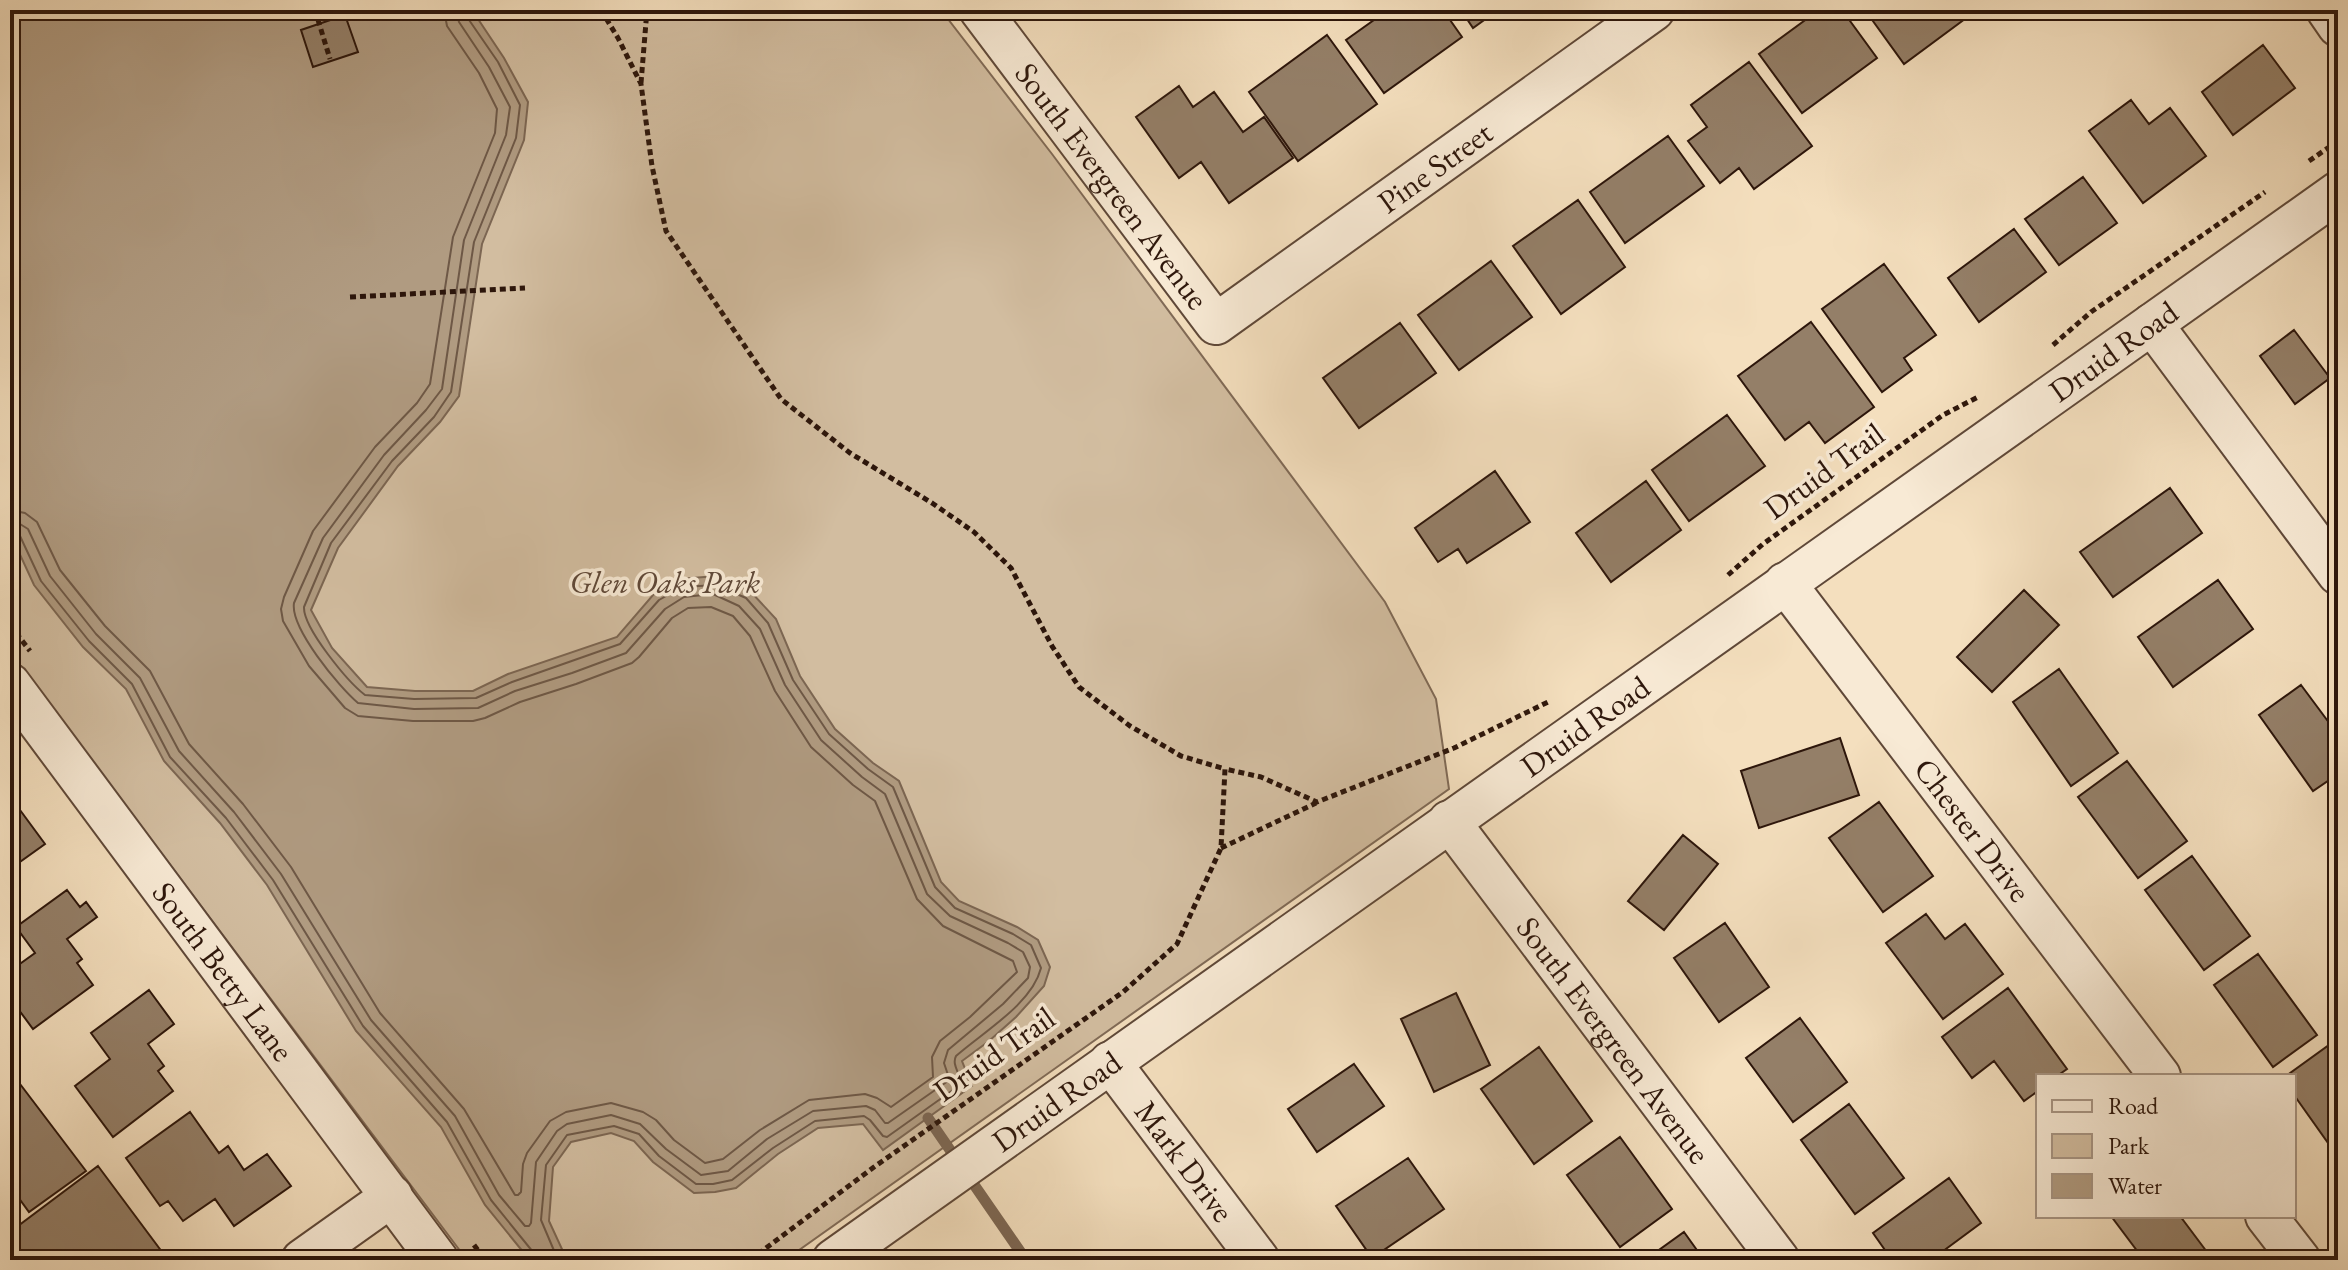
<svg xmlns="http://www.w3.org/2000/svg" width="2348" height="1270" font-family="'EB Garamond',serif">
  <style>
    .green { fill: #d2bda0; stroke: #806a56; stroke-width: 2 }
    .water { fill: #b09b81; stroke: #7c6652; stroke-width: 2 }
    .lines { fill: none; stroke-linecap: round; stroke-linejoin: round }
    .shore { stroke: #6e5846; stroke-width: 2 }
    .stream { stroke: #7c6652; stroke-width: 11 }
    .building { fill: #947f68; stroke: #2d160b; stroke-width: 2 }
    .minor-casing { stroke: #5f4838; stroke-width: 44 }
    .path { stroke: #2d160b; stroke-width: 5; stroke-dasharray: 6 4; stroke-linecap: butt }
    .minor { stroke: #f8ead5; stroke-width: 40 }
    .labels { text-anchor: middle; stroke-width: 7; stroke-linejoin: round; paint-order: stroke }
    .street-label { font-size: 32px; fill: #2d160b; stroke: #f8ead5 }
    .park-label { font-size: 32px; font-style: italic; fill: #5f4838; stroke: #f8ead5 }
  </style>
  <rect width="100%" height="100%" fill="#f4dfbe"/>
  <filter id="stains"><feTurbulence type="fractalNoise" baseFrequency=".0025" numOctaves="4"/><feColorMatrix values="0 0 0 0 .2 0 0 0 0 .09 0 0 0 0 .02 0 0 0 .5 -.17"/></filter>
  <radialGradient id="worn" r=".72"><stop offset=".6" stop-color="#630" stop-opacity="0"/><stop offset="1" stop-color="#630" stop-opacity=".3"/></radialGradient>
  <path class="green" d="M10,10H941L1052,154L1385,602L1436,699L1449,789L785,1260H467L10,652Z"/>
  <path class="water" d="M10,10H472L504,58L528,102L524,140L482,244L459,396L440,422L398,466L338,548L311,610L332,648L367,687L415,691H473L508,674L617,637L653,595L679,579L717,576L751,592L776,619L800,676L835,729L873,763L899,781L941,882L959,901L1017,927L1038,940L1050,967L1044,986L1016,1017L989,1041L962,1061L972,1086L883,1150L863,1124L818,1128L778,1154L736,1188L715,1192L694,1193L653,1162L634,1141L611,1133L571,1142L553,1167L549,1221L567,1260H530L524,1253L485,1205L441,1127L356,1031L267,885L220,823L164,761L126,689L83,647L34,585L10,533V338L13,329L10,316Z"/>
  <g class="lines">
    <path class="shore" d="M466,10L467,17L498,62L520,105L516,138L474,242L451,392L434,417L392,461L331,543L304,607C303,628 348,682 365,695L414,699L476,698L512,682L620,644L659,600L682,587L716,585L746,598L768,623L793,680L829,734L868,769L893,787L935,887L955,908L1013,934L1031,945L1041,968C1032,1004 983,1032 956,1056C951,1066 962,1074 960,1085L887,1137L883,1136L870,1120L864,1116L815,1121L773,1148L732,1180L713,1184H696L659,1156L639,1134L614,1126L567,1135L546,1165L541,1220L558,1260
      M10,510L25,513L37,522L60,570L105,626L150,671L189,744L243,804L291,867L380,1013L464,1109L515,1195H518L521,1192L523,1164L527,1153L550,1121L566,1112L611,1103L643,1112L656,1120L674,1140L705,1163L723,1159L760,1130L809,1100L865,1094L877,1098L891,1107L933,1077L932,1057L940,1041L970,1017L1017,972L1013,961L943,926L917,899L875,801L853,785L811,747L775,691L750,636L733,616L711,607L688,608L672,618L639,657L632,663L576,684L520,702L485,718L473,721H413L358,716L345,708L309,666L283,621L281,609L284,597L313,531L375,447L417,403L430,384L453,237L495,133L497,109L479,73L447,26L444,10
      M10,522L20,524L28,529L50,576L96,634L140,678L179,751L234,812L281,874L371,1020L455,1116L499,1195L525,1226H529L531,1223L536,1162L557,1131L567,1124L611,1115L640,1124L666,1149L701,1175L728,1171L767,1139L813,1111L866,1106L875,1110L885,1123H888L948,1081L949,1078L944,1063L948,1050L1003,1004L1028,978L1030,967L1023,952L1008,943L950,916L927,894L885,794L862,777L821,740L785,685L760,629L739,606L713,594L684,597L665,609L626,653L572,673L515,691L478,708L414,709L358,703C339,687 290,628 294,603L323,538L384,455L426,410L442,389L464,240L506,135L510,107L489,67L459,22L456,10
      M10,532L16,533L20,536L41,581L89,641L132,684L170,757L226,818L273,880L363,1026L447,1122L491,1200L533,1252L535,1260"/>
    <path class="stream" d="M928,1118L1026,1260"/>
  </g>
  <path class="building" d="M1388,10H1443L1462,37L1384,93L1346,40Z
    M1461,10H1498L1473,28Z
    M1819,10H1842L1877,58L1802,113L1759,54Z
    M1865,10H1977L1904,64Z
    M345,15L358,52L313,67L301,30Z
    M1327,35L1377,104L1298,161L1249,92Z
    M2263,45L2295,88L2233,135L2202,92Z
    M1749,62L1812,146L1754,189L1739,168L1720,183L1688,141L1707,127L1691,105Z
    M1179,86L1193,107L1214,92L1243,132L1264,117L1293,158L1229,203L1201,162L1179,178L1136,117Z
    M2131,100L2149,124L2170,108L2206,156L2143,203L2089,131Z
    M1668,136L1704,186L1625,243L1590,192Z
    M2083,177L2117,223L2059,265L2025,219Z
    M1578,200L1625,267L1561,314L1513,246Z
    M2014,229L2046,272L1979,322L1948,278Z
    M1491,261L1532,317L1459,370L1418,315Z
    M1884,264L1936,335L1904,358L1912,370L1882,392L1822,309Z
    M1811,322L1874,407L1825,443L1809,422L1785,440L1738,376Z
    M1400,323L1436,373L1359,428L1323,378Z
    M2294,330L2330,378L2295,404L2260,356Z
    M1727,415L1765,466L1689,521L1652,470Z
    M1495,471L1530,522L1467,563L1458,549L1438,562L1415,528Z
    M1646,481L1681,530L1611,582L1576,533Z
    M2170,488L2202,533L2113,597L2080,552Z
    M2218,580L2253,629L2173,687L2138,637Z
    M2024,590L2059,625L1992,692L1957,657Z
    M2059,669L2118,753L2071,786L2013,702Z
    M2301,685L2333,728L2338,725V774L2313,791L2259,715Z
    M1840,738L1859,795L1759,828L1741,771Z
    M2127,761L2187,841L2138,878L2078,797Z
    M1879,802L1933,876L1883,912L1829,838Z
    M20,810L45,844L10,869V818Z
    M1683,835L1718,864L1664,930L1628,901Z
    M2192,856L2250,936L2204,970L2145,890Z
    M67,890L80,907L86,902L97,917L67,939L82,959L77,963L93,985L33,1029L10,998V971L35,953L16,927Z
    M1926,914L1945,939L1965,924L2003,974L1943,1019L1886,943Z
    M1725,923L1769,987L1719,1022L1674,958Z
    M2258,954L2317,1035L2273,1067L2214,985Z
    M2008,988L2067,1069L2057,1076H2038V1091L2024,1101L1994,1061L1972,1078L1942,1037Z
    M149,990L174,1024L148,1044L164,1066L158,1071L173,1091L113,1137L75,1086L110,1059L91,1033Z
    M1456,993L1490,1065L1434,1092L1401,1019Z
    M1800,1018L1847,1082L1793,1122L1746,1058Z
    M2329,1045L2338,1058V1157L2294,1095V1076H2286Z
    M1539,1047L1592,1121L1534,1164L1481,1089Z
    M1354,1064L1384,1106L1317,1152L1288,1109Z
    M17,1080L86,1171L29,1212L10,1186V1085Z
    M1849,1104L1904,1178L1855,1214L1801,1140Z
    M190,1112L219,1153L228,1146L244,1170L267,1154L291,1186L234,1226L215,1199L183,1221L168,1201L160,1206L126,1158Z
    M1620,1137L1672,1209L1620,1247L1567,1175Z
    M1408,1158L1444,1209L1372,1258L1336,1206Z
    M98,1166L168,1260H10V1232Z
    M1949,1178L1981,1223L1931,1260H1892L1873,1233Z
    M2111,1216H2180L2207,1252L2197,1260H2144Z
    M1684,1232L1704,1260H1645Z"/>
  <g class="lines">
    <defs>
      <g id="minor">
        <path id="s1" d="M980,10L1216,324L1654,10"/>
        <path d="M2327,10L2338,26"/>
        <path d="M2152,324L2338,574"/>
        <path id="s2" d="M1785,583L2160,1076"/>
        <path id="s3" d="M10,684L438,1260"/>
        <path id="s4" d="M1449,821L1779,1260"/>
        <path id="s5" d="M1110,1062L1259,1260"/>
        <path d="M2266,1216L2300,1260"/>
        <path d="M302,1260L392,1196"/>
        <path id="s6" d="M833,1260L2338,192"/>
      </g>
    </defs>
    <use href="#minor" class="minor-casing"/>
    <path class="path" d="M315,10L330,59
      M601,10L618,38L641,84L652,166L666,231L781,399L850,453L932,503L974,532L1011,568L1052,646L1079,687L1130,726L1181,756L1225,769
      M641,83L647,10
      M2309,161L2338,141
      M350,297L525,288
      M2053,345L2091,312L2265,192
      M1728,575L1763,544L1943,415L1980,396
      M10,625L30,651
      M1221,848L1316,803
      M474,1245L485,1260
      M750,1260L874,1167L1123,992L1177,944L1221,848L1225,769L1261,777L1317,802L1454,748L1548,702"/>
    <use href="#minor" class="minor"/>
  </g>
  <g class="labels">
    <g class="street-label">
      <text dy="11" stroke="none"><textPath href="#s1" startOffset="662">Pine Street</textPath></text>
      <text dy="11" stroke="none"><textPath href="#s1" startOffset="220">South Evergreen Avenue</textPath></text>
      <text dy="11" stroke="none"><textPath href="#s6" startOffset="1570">Druid Road</textPath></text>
      <text transform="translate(1824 471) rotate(-36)" y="11">Druid Trail</text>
      <text dy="11" stroke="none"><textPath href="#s6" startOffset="922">Druid Road</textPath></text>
      <text dy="11" stroke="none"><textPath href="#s2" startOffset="310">Chester Drive</textPath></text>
      <text dy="11" stroke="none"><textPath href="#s3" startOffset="358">South Betty Lane</textPath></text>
      <text dy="11" stroke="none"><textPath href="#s4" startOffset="274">South Evergreen Avenue</textPath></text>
      <text transform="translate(994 1054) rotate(-35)" y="11">Druid Trail</text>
      <text dy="11" stroke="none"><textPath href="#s6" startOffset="274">Druid Road</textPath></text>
      <text dy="11" stroke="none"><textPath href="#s5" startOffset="124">Mark Drive</textPath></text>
    </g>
    <g class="park-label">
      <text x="665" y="593">Glen Oaks Park</text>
    </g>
  </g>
  <rect width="2348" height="1270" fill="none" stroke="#f4dfbe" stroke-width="40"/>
  <rect x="12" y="12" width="2324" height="1246" fill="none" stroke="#2d160b" stroke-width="4"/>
  <rect x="20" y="20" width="2308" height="1230" fill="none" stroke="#2d160b" stroke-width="2"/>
  <rect x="2036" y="1074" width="260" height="144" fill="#f8ead5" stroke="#a79584" stroke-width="2"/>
  <rect x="2052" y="1100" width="40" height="12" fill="#f8ead5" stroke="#a79584" stroke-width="2"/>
  <text x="2108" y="1114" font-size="24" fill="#2d160b">Road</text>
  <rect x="2052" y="1134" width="40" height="24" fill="#d2bda0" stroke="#a79584" stroke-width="2"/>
  <text x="2108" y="1154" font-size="24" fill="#2d160b">Park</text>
  <rect x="2052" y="1174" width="40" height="24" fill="#b09b81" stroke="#a79584" stroke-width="2"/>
  <text x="2108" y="1194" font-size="24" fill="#2d160b">Water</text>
  <rect width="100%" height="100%" filter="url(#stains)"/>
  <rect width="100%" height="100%" fill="url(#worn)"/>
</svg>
